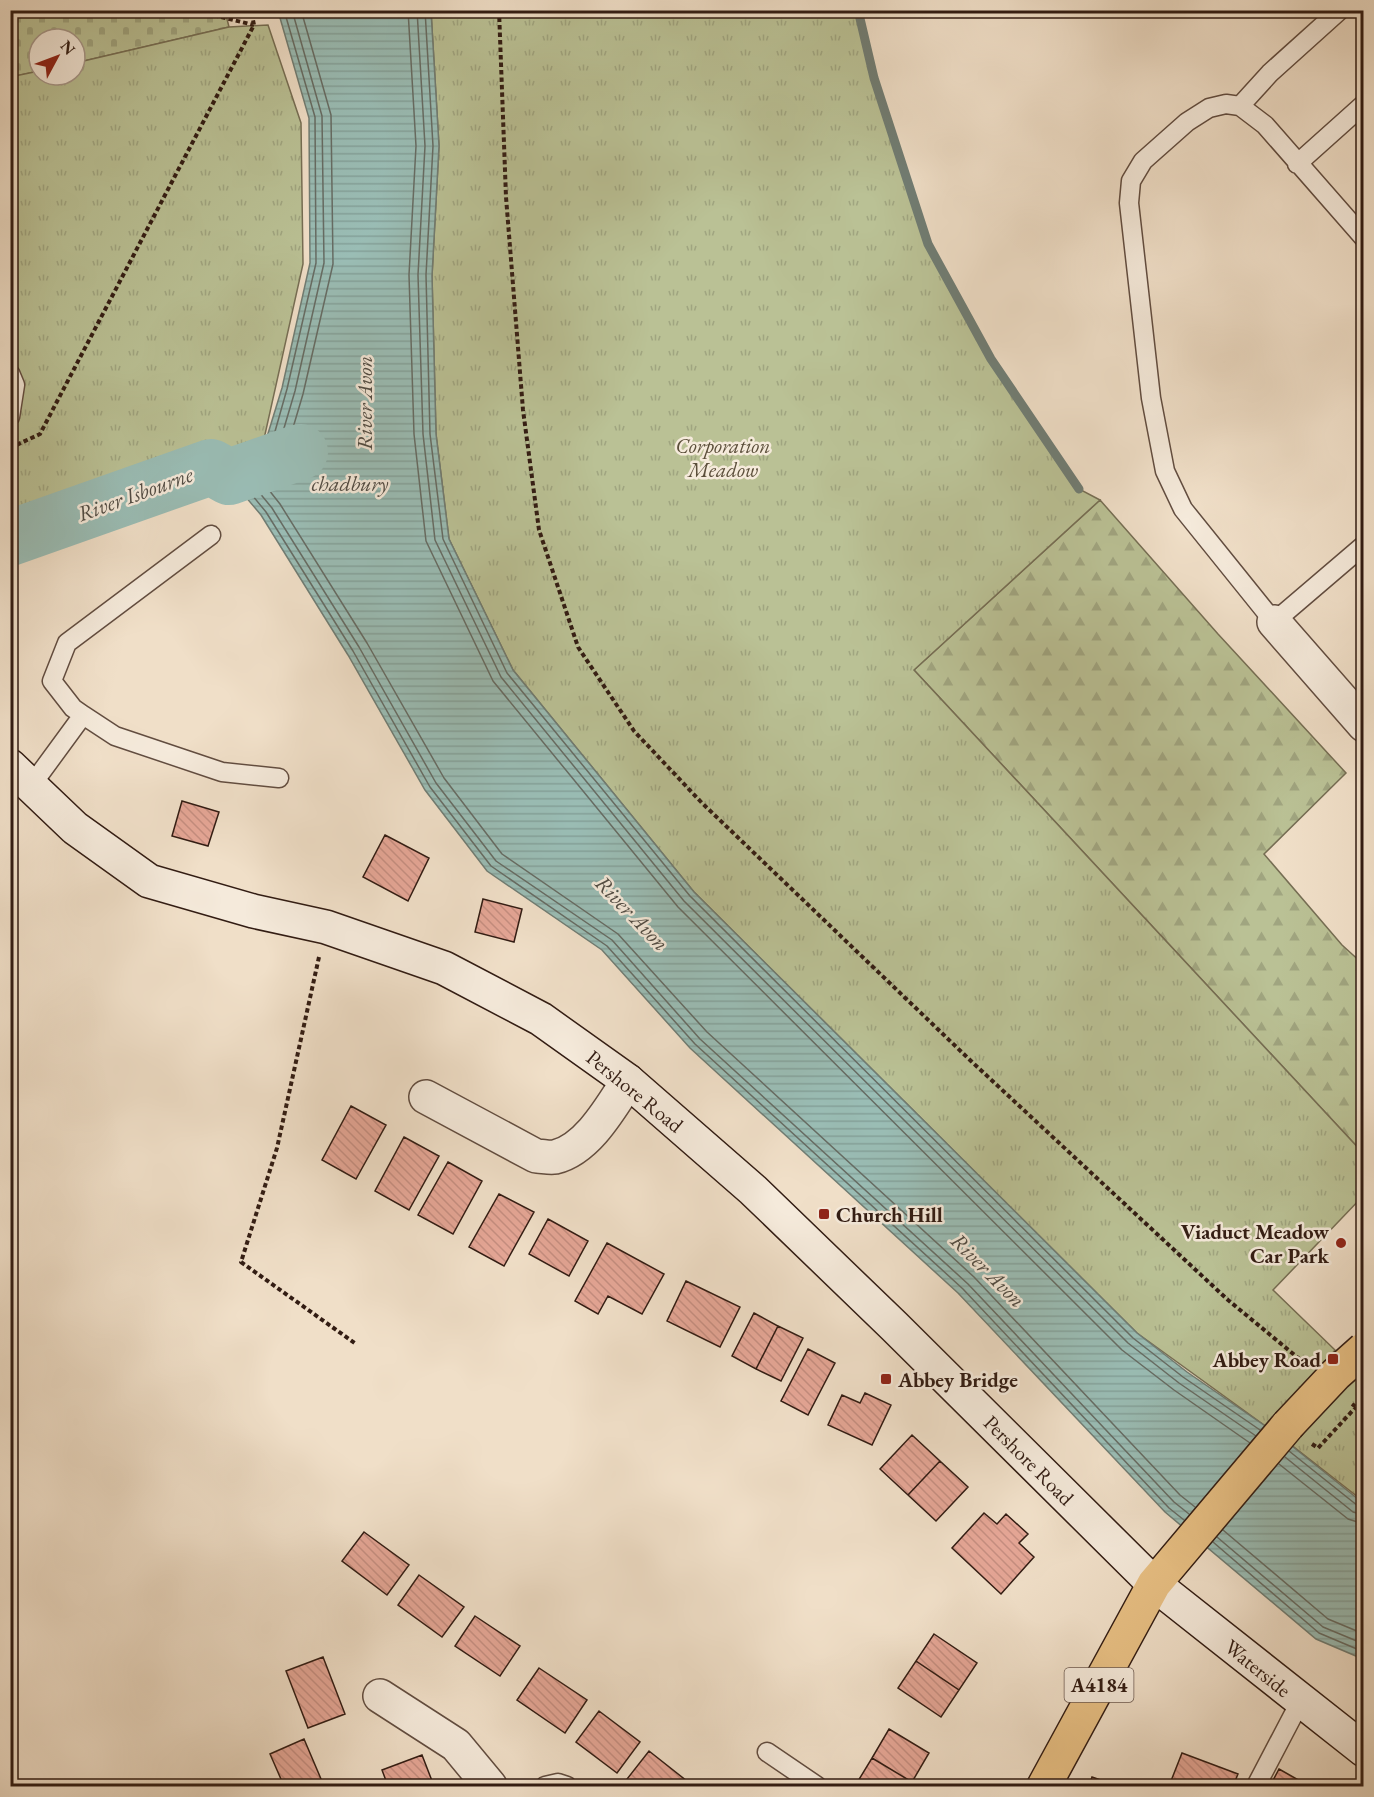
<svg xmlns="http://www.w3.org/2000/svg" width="1374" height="1797" font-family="'EB Garamond',serif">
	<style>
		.forest { fill: url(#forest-firs); stroke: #766e54; stroke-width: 1.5 }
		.cemetery { fill: url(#cemetery-stones); stroke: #766e54; stroke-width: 1.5 }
		.park { fill: url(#park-tufts); stroke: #766e54; stroke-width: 1.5 }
		.water { fill: url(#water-rules); stroke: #707d74; stroke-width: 1.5 }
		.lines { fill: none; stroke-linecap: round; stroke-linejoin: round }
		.shore { stroke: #666c64; stroke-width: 1.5 }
		.stream { stroke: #707d74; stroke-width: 9 }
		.river { stroke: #9abdb5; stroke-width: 56 }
		.building { fill: url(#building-back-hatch); stroke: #321c13; stroke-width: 1.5 }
		.service-casing { stroke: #624d40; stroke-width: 21 }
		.minor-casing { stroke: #624d40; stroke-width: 36 }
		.secondary-casing { stroke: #321c13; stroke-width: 36 }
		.primary-casing { stroke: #321c13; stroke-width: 36 }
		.path { stroke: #321c13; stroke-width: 4; stroke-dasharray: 4.5 3; stroke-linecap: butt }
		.service { stroke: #f5eadb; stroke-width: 18 }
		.minor { stroke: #f5eadb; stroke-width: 33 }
		.secondary { stroke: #f5eadb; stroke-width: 33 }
		.primary { stroke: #e8c084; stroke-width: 33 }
		.primary-bridge-casing { stroke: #321c13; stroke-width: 36; stroke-linecap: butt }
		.primary-bridge { stroke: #e8c084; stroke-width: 33 }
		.poi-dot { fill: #8f2418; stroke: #f5eadb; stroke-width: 2 }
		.labels { text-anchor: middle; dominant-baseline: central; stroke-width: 5; stroke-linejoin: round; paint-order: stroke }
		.shield { fill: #f5eadb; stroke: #6c5a4f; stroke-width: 1.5 }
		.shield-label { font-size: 20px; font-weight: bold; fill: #321c13 }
		.park-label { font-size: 21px; font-style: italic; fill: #5b4e3a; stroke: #f5eadb }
		.street-label { font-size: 21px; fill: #321c13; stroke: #f5eadb }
		.poi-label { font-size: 21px; font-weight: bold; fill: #321c13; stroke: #f5eadb; text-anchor: start }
		.water-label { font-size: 22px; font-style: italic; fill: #514c44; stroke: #f5eadb }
	</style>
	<defs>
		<pattern id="forest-firs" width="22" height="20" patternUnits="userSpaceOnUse" patternTransform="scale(1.5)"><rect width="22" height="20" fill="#bac195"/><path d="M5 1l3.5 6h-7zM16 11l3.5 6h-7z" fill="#a0a580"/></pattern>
		<pattern id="cemetery-stones" width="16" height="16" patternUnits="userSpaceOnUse" patternTransform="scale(1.5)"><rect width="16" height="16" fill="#bac195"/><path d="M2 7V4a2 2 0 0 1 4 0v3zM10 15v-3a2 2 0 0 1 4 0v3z" fill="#a0a580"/></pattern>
		<pattern id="park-tufts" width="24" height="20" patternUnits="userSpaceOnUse" patternTransform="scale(1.5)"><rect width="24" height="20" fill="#bac195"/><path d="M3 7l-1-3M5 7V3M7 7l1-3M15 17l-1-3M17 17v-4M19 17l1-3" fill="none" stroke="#a0a580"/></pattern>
		<pattern id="water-rules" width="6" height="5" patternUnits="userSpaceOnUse" patternTransform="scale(1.5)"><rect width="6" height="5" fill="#9abdb5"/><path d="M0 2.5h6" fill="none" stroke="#85a29b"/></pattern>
		<pattern id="building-back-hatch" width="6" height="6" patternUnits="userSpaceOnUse" patternTransform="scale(1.5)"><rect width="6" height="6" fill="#e5a696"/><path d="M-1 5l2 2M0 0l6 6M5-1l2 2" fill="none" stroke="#c58e80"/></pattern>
	</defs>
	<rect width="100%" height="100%" fill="#f0dfc8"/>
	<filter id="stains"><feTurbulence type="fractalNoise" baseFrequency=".00333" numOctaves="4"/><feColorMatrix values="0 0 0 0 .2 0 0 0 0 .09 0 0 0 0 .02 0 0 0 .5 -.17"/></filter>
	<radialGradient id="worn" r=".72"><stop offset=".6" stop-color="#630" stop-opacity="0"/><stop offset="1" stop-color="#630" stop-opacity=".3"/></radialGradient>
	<path class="forest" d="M1100,500l118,134 128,139 -82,81 78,91 21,19v189l-449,-483z"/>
	<path class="cemetery" d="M10,11h215l4,16 -154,36v-24h-36v32l-28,6z"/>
	<path class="park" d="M431,11h427l16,67 54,166 63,115 88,130 21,11 -186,170 449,483v43l-90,94 62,60 -64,80 -134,-97 -443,-441 -181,-222 -64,-131 -13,-105 -4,-158 7,-130z
		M268,25l33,98 2,141 -39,175 -35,38 -18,-10 -200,71 -1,-461 29,-6v4h36v-12l154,-36z
		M1363,1359v142l-78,-61z"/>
	<path class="water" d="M278,11h153l8,135 -7,130 4,158 13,105 64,131 181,222 443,441 50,39 90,62 86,69v156l-47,-20 -151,-127 -207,-219 -268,-245 -88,-98 -115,-79 -62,-81 -77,-135 -87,-140 -32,-38 37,-37 16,-52 28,-125 -1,-145z"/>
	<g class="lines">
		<path class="shore" d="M284,10l31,107 1,146 -29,126 -15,53 -33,33v4l27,33 87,139 77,136 61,79 116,80 88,98 268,245 206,219 15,12
			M292,10l30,106 2,147 -29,128 -16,54 -30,31v4l23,28 87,139 77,136 60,78 116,79 88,99 268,245 206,218 15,12
			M301,10l30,105 2,149 -30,130 -16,54 -26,32 19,24 87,139 77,135 58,76 116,80 89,98 267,245 206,218 15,12
			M408,10l8,136 -7,129 5,159 12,107 67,140 185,226 444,443 52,40 76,53
			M417,10l8,136 -7,129 5,159 12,106 66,137 183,224 444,442 51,40 77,53
			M425,10l8,136 -7,129 4,159 13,105 64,134 183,223 443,442 50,39 77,53
			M1289,1451l69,55 6,1
			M1285,1457l68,55 11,3
			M1279,1464l69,55 16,5
			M1223,1530l105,89 36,15
			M1217,1537l106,90 41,17
			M1213,1542l106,91 45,19"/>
		<path class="stream" d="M858,10l16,68 54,166 63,115 88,130"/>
		<path class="river" d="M10,538l201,-71 18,10 71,-25"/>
	</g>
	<path class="building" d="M182,801l37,11 -11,34 -36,-10z
		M385,835l44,23 -21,43 -45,-24z
		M483,899l39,10 -8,33 -39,-10z
		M351,1106l35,19 -30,54 -34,-19z
		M404,1137l35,19 -30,54 -34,-19z
		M448,1162l34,19 -29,53 -35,-19z
		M499,1194l35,18 -30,54 -35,-19z
		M548,1219l40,22 -19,35 -40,-22z
		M607,1243l57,31 -22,40 -34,-18 -10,18 -23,-13z
		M686,1281l54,26 -20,40 -53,-26z
		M754,1313l24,13 -22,43 -24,-13z
		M778,1326l25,12 -22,43 -25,-12z
		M808,1349l27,14 -27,52 -27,-14z
		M865,1393l26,12 -19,40 -44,-20 14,-30 18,8z
		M912,1435l28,26 -32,34 -28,-26z
		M940,1461l28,26 -32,34 -28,-26z
		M984,1513l13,11 9,-10 22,20 -9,9 15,14 -33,37 -49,-46z
		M364,1532l45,33 -22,30 -45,-34z
		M419,1575l45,32 -22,30 -44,-32z
		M475,1616l45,30 -20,30 -45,-30z
		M934,1634l43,29 -18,27 -43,-29z
		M323,1657l22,57 -37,14 -22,-57z
		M916,1661l43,29 -18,27 -43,-29z
		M539,1668l48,32 -22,33 -48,-33z
		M599,1711l41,31 -23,31 -41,-31z
		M889,1729l40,24 -17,29 -40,-24z
		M304,1739l20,47h-40l-14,-32z
		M649,1751l43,34 -1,1h-55l-9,-7z
		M1182,1753l56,21 -5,12h-64z
		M422,1755l12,31h-46l-6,-16z
		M872,1758l40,24 -3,4h-54z
		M1279,1769l30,17h-39z
		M1092,1777l26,9h-29z"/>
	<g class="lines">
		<defs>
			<path id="service" d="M1240,106l30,-33 70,-63
				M1297,164l67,-60
				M1364,238l-99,-113 -25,-19 -14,-2 -17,4 -22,14 -44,39 -12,20 -2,22 22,195 14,73 18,38 91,113 90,-77
				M10,373l5,12 -5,32
				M83,715l-10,-7 -21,-27 15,-38 144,-108
				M31,786l52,-71 32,21 107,36 57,6
				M767,1752l50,34
				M545,1786l13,-3 9,3
				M1256,1786l44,-84"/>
			<path id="minor" d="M1274,622l90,103
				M426,1097l110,59c6,0 13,2 19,1 33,-8 56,-50 73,-76
				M380,1696l76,49 34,41"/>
			<path id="secondary" d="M10,766l65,62 74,53 104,30 73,16 118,41 97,51 87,62 125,109 141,136 260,258 210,166"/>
			<path id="primary" d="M1044,1786l110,-202 134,-159"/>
		</defs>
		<use href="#service" class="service-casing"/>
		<use href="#minor" class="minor-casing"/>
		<use href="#secondary" class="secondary-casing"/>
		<use href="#primary" class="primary-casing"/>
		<path class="path" d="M192,10l62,15
			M499,10l7,187 17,213 16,120 39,117 56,84 68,72 269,258 257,239 75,62
			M10,448l30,-14 214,-409 -3,-15
			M319,957l-42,191 -36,114 115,82
			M1352,1404l12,9
			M1312,1444l6,4 38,-41"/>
		<use href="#service" class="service"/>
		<use href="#minor" class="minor"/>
		<use href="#secondary" class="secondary"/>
		<use href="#primary" class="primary"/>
		<defs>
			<path id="primary-bridge" d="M1288,1425l48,-51 28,-25"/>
		</defs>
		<use href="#primary-bridge" class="primary-bridge-casing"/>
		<use href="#primary-bridge" class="primary-bridge"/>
	</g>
	<g class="poi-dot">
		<rect x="818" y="1208" width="12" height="12" rx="3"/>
		<circle cx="1341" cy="1243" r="6"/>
		<rect x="1327" y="1353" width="12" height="12" rx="3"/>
		<rect x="880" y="1373" width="12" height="12" rx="3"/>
	</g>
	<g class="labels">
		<rect class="shield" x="1064.5" y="1668" width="69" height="34" rx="4.5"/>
		<g class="shield-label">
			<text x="1099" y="1685">A4184</text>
		</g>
		<g class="park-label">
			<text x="723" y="445">Corporation<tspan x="723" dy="24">Meadow</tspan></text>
		</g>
		<g class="street-label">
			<text transform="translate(635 1091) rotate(39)">Pershore Road</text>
			<text transform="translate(1029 1460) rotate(45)">Pershore Road</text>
			<text transform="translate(1258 1668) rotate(39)">Waterside</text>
		</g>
		<g class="poi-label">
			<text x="836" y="1214">Church Hill</text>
			<text x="1329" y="1231" text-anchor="end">Viaduct Meadow<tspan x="1329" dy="24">Car Park</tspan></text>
			<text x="1321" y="1359" text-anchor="end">Abbey Road</text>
			<text x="898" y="1379">Abbey Bridge</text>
		</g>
		<g class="water-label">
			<text transform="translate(364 403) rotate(-90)">River Avon</text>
			<text x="350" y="483">chadbury</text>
			<text transform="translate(135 494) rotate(-20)">River Isbourne</text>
			<text transform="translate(632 913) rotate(46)">River Avon</text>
			<text transform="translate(988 1270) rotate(45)">River Avon</text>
		</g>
	</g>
	<rect width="1374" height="1797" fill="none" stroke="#f0dfc8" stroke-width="36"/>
	<rect x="12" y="12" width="1350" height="1773" fill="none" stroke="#321c13" stroke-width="3"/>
	<rect x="18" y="18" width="1338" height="1761" fill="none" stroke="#321c13" stroke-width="1.5"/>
	<g transform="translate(57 57) rotate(49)"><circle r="28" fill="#f5eadb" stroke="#a7988b" stroke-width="1.5"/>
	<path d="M0-4.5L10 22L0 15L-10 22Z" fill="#8f2418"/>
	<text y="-9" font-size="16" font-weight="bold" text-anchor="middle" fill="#321c13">N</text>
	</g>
	<rect width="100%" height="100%" filter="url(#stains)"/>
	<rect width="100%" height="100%" fill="url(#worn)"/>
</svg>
